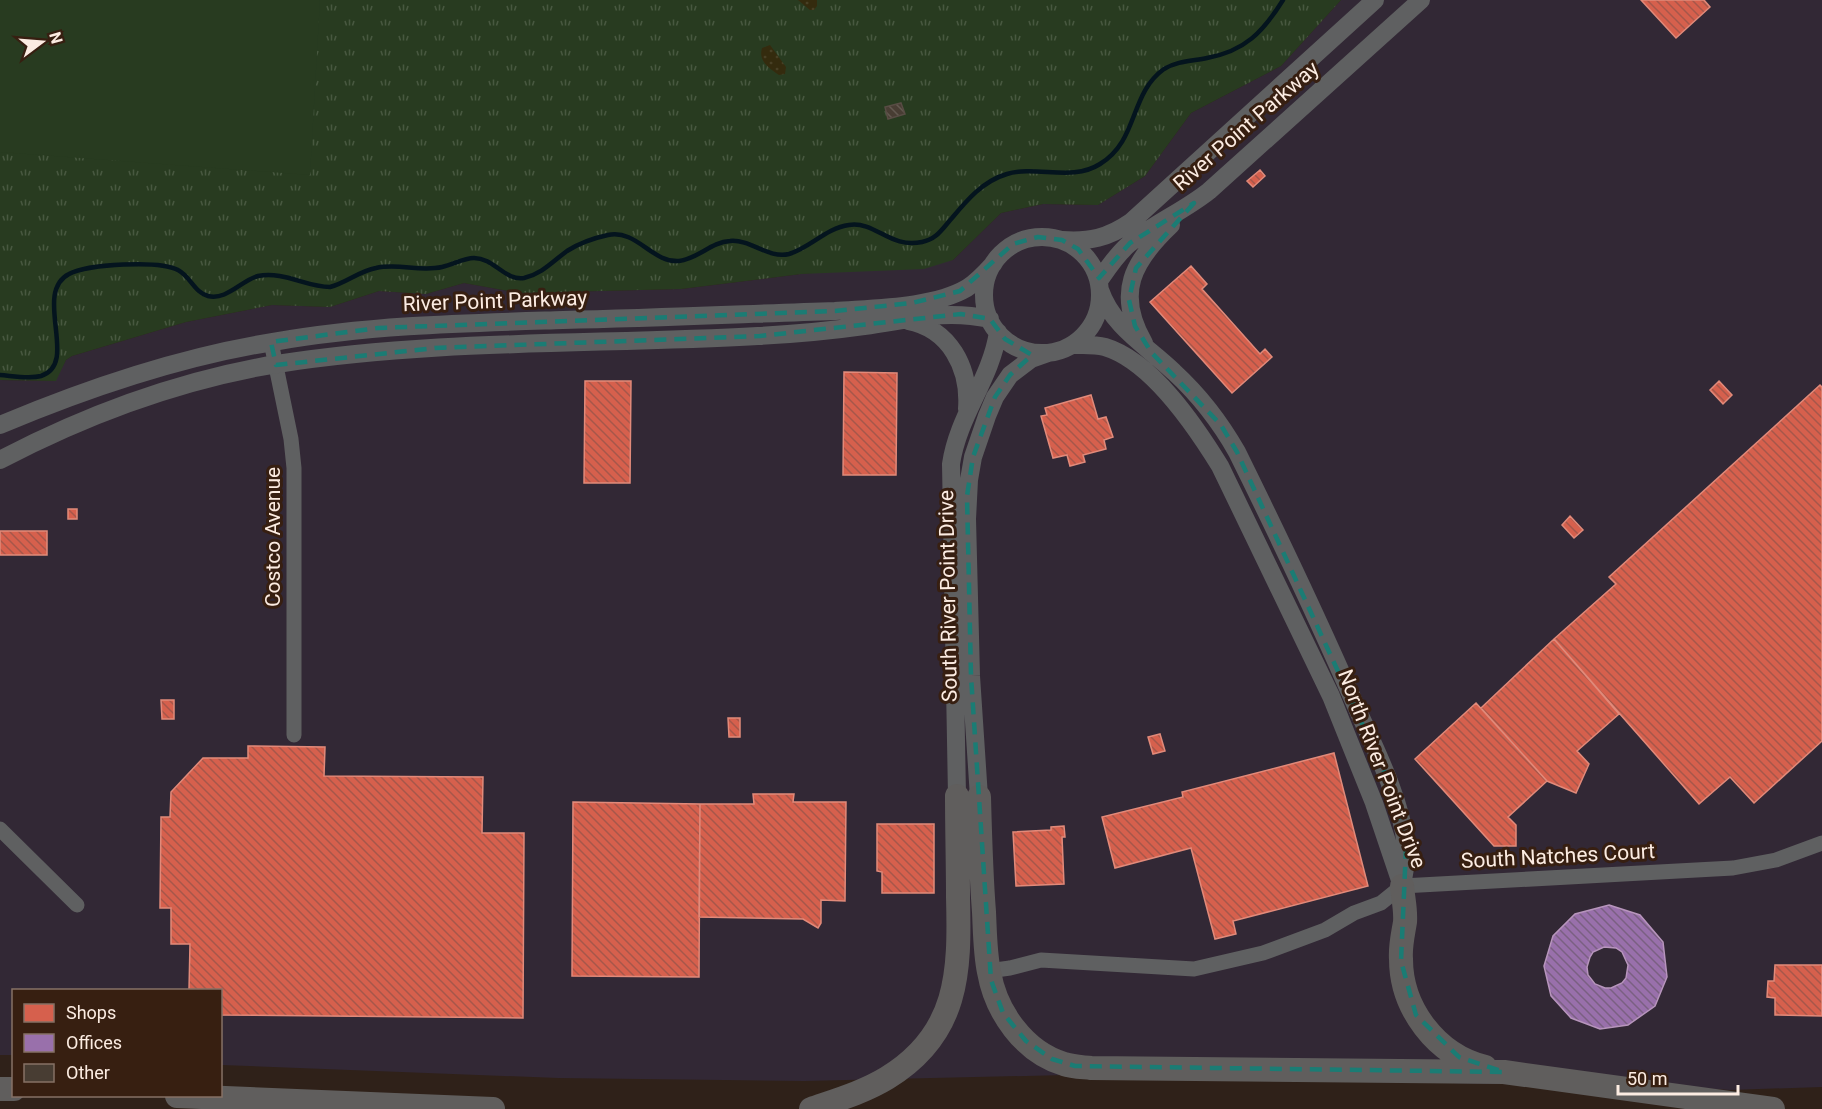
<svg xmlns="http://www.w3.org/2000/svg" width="1822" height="1109" font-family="Roboto,sans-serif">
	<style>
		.commercial { fill: #322835 }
		.grass { fill: url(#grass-tufts) }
		.sand { fill: url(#sand-dots) }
		.pitch { fill: #283b20 }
		.shops { fill: url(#shops-back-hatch); stroke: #e18a7a; stroke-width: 1.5 }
		.offices { fill: url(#offices-back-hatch); stroke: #b795bc; stroke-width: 1.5; fill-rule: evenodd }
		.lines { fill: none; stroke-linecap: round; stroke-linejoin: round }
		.stream { stroke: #04141e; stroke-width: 4.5 }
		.building { fill: url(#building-back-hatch); stroke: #584c44; stroke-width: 1.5 }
		.minor { stroke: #5f6061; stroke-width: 15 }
		.tertiary { stroke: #5f6061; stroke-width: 18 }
		.trunk { stroke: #605e5d; stroke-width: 24 }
		.marked { fill: none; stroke: #1b7c74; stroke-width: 4.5; stroke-dasharray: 12 8; stroke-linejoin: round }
		.labels { text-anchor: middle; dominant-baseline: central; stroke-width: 6; stroke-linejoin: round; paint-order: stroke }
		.street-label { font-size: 21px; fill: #fcece2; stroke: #371f11 }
	</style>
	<defs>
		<pattern id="grass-tufts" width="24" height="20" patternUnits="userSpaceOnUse" patternTransform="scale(1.5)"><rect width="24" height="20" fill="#283b20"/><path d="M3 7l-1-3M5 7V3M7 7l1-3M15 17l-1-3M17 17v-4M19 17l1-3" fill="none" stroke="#485840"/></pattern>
		<pattern id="sand-dots" width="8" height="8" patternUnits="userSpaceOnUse" patternTransform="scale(1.5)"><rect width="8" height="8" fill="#342b0e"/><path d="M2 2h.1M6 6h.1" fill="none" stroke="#484025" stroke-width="1.8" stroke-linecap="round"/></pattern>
		<pattern id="shops-back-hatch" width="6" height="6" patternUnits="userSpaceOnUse" patternTransform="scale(1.5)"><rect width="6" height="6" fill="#d6604d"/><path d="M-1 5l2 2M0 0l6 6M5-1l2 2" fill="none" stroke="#a6574a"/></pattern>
		<pattern id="offices-back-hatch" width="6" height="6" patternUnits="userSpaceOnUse" patternTransform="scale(1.5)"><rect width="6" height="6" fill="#9970ab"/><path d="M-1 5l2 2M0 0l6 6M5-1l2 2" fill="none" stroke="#7a6082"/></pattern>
		<pattern id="building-back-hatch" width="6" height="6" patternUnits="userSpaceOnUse" patternTransform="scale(1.5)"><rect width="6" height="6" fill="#483d33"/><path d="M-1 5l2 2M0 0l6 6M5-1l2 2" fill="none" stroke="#635950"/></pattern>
	</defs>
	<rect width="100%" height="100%" fill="#2f2119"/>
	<path class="commercial" d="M1341,0h481v1087l-92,3 -29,-2 -635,-13 -262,6 -246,-3 -337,-13 -1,-75h-206l-1,65h-13v-675l55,1 11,-21 6,-4 114,-34 86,-17 58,2 49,-16 47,3 38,-11 55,10 162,-4 120,-15 152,-14 48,-47 42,-9 55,1 47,-29 46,-63 90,-47z"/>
	<path class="grass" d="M0,0h1341l-60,66 -90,47 -46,63 -47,29 -55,-1 -42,9 -48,47 -29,9 -123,5 -120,15 -162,4 -55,-10 -38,11 -47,-3 -49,16 -58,-2 -86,17 -114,34 -6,4 -10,21 -56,-1z"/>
	<path class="sand" d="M798,0h19v6l-3,4h-4z
		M770,45l16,22 -1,7 -6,1c-10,-7 -21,-14 -17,-27z"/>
	<path class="pitch" d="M0,0h320l-10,175 -310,-23z"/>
	<path class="shops" d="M1641,0h63l6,7 -34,31z
		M1260,170l5,6 -12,11 -6,-6z
		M1191,266l16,18 -5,5 58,65 5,-5 7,8 -40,36 -82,-91z
		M844,372l53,1 -1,102h-53z
		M585,381h46l-1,102h-46z
		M1719,381l13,14 -9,9 -13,-14z
		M1820,385l2,2v354l-68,62 -24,-26 -31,27 -145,-165 62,-55 -7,-7z
		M1091,395l7,24 8,-2 7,20 -9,3 2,9 -23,6 2,7 -15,4 -3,-11 -14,3 -12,-42 6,-1 -2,-7z
		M68,509h9v10h-9z
		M1570,516l13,14 -9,8 -12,-13z
		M0,531h47v24h-47z
		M1554,639l65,75 -42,37 12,13 -13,29 -29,-12 -66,-73z
		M161,700h13v19h-12z
		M1476,703l71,78 -39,36 8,8v21h-22l-79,-87z
		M728,718h12v19h-11z
		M1160,734l5,17 -12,3 -5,-17z
		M248,746l77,1 -1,29 159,1 -1,56h42l-1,185 -303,-3v-25h-31l1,-46h-19v-36h-11l1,-91h9l1,-25 32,-34h45z
		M1334,753l34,133 -135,35 3,13 -21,5 -24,-91 -76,20 -13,-51 81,-20 -1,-5z
		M753,794h41l-1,8h53l-1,99 -24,-1v23l-3,5 -15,-9 -104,-2 1,-113h54z
		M573,802l127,2 -1,173 -127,-1z
		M877,824h57v69h-52v-21l-5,-1z
		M1064,826l1,11h-3l2,47 -48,2 -3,-54 38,-2v-3z
		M1775,965h47v51l-47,-1v-17l-8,-1 1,-16h6z"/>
	<path class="offices" d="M1609,905l31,10 23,27 4,35 -12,29 -27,19 -28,4 -29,-11 -20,-22 -7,-30 9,-30 22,-22zM1604,947l12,1 6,4 6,13 -2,13 -4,5 -11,5h-6l-10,-4 -7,-9 -1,-8 3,-10 3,-5z"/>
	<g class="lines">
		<path class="stream" d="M0,375c13,1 29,4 41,1 39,-12 -9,-83 28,-102 18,-10 91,-14 109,-4 12,6 17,23 30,26 18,5 34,-16 50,-20 26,-5 48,11 72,11 16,-4 29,-16 46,-19 22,-5 44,4 66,-1 11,-2 21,-9 32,-9 20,0 31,23 50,20 18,-4 29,-17 43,-27 11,-7 27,-13 41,-16 29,-6 44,28 71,26 19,-2 32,-19 51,-20 21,-2 38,18 59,13 21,-6 37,-26 60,-29 27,-4 41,24 73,17 15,-3 20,-13 30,-24 15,-18 31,-37 55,-44 30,-9 65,8 93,-10 39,-24 29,-70 64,-95 13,-8 28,-8 43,-11 38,-7 56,-26 76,-58"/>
	</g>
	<path class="building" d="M901,103l4,11 -17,5 -3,-12z"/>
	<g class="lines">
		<path class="minor" d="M271,342l20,97 3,29v267
			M0,829l77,76
			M988,971l22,-3 31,-8 153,9 69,-16 62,-23 29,-17 27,-10 21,-17 331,-18 43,-8 46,-17"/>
		<path class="tertiary" d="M984 295a58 58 0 1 1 116 0a58 58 0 1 1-116 0Z
			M1062,240c27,2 46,-2 69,-18l244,-222
			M1099,281c9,-13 17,-26 30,-37 24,-20 55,-33 80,-53l212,-191
			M1100,290c13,38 46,55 74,82 25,23 46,50 63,80 41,83 81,167 118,252 20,45 45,92 51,141 2,14 -2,27 -4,41
			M908,321c42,8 62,47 59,88
			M1144,343c-29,-50 -11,-82 27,-118
			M1072,345c11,0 22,-1 33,2 47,14 91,80 115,119l111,230 43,107 28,83
			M0,425c88,-37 179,-68 273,-83 96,-17 193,-19 290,-22 91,-2 181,-6 272,-9 39,-3 98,-3 132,-23 11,-7 18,-15 27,-25
			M0,460c86,-45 181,-80 277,-96 159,-25 321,-19 481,-28 36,-2 71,-5 106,-10 46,-6 79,-17 126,-7
			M957,796l-6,-332c7,-48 40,-85 47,-132
			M979,797l-8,-121 -4,-157 2,-39 4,-23 14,-41 8,-19 15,-22 21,-16 17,-6"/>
		<path class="trunk" d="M979,797c1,38 2,77 5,115 1,20 1,41 5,60 7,40 35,80 75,92 9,3 18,3 27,4l413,4 269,37
			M1402,886c1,12 4,24 3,36 -2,13 -5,24 -4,37 0,49 35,96 84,108
			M0,1089h14
			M177,1096l316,13
			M811,1109c26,-9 53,-17 76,-31 72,-44 73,-106 71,-181 0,-34 -1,-67 -1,-101"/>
	</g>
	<path class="marked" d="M1194,203l-58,65 -7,32 6,26 16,26 70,73 16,27 152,330 17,66 -5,113 15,54 43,42 45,15 -429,-6 -23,-7 -26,-18 -23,-28 -12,-33 -20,-304 -4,-180 6,-39 22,-60 15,-22 22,-20 -27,-16 -15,-20 -29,-5 -201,22 -325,12 -159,17 -5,-23 107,-14 457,-17 77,-8 48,-12 53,-47 25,-7 24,3 16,9 21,29 31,-35z"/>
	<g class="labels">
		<g class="street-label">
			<text transform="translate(1246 126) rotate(-41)">River Point Parkway</text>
			<text transform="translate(495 301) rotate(-2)">River Point Parkway</text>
			<text transform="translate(273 537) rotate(-90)">Costco Avenue</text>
			<text transform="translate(948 596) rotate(-91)">South River Point Drive</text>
			<text transform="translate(1382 769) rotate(69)">North River Point Drive</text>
			<text transform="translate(1558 856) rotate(-3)">South Natches Court</text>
		</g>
	</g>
	<rect x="12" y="989" width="210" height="108" fill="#371f11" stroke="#867165" stroke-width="1.5"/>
	<rect x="24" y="1004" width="30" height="18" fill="#d6604d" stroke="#867165" stroke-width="1.5"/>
	<text x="66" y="1019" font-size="18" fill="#fcece2">Shops</text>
	<rect x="24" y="1034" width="30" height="18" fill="#9970ab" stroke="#867165" stroke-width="1.5"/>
	<text x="66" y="1049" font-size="18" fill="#fcece2">Offices</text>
	<rect x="24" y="1064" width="30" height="18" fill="#483d33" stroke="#867165" stroke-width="1.5"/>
	<text x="66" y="1079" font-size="18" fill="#fcece2">Other</text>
	<g transform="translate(42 42) rotate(74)" stroke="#371f11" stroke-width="4.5" paint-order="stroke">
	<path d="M0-4.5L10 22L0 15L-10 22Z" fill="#fcece2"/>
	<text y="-9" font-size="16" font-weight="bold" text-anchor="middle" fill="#fcece2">N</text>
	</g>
	<path d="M1618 1085v9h120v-9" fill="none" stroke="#fcece2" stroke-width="3"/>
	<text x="1627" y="1085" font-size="18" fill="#fcece2" stroke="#371f11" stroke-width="4.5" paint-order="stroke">50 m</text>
</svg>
